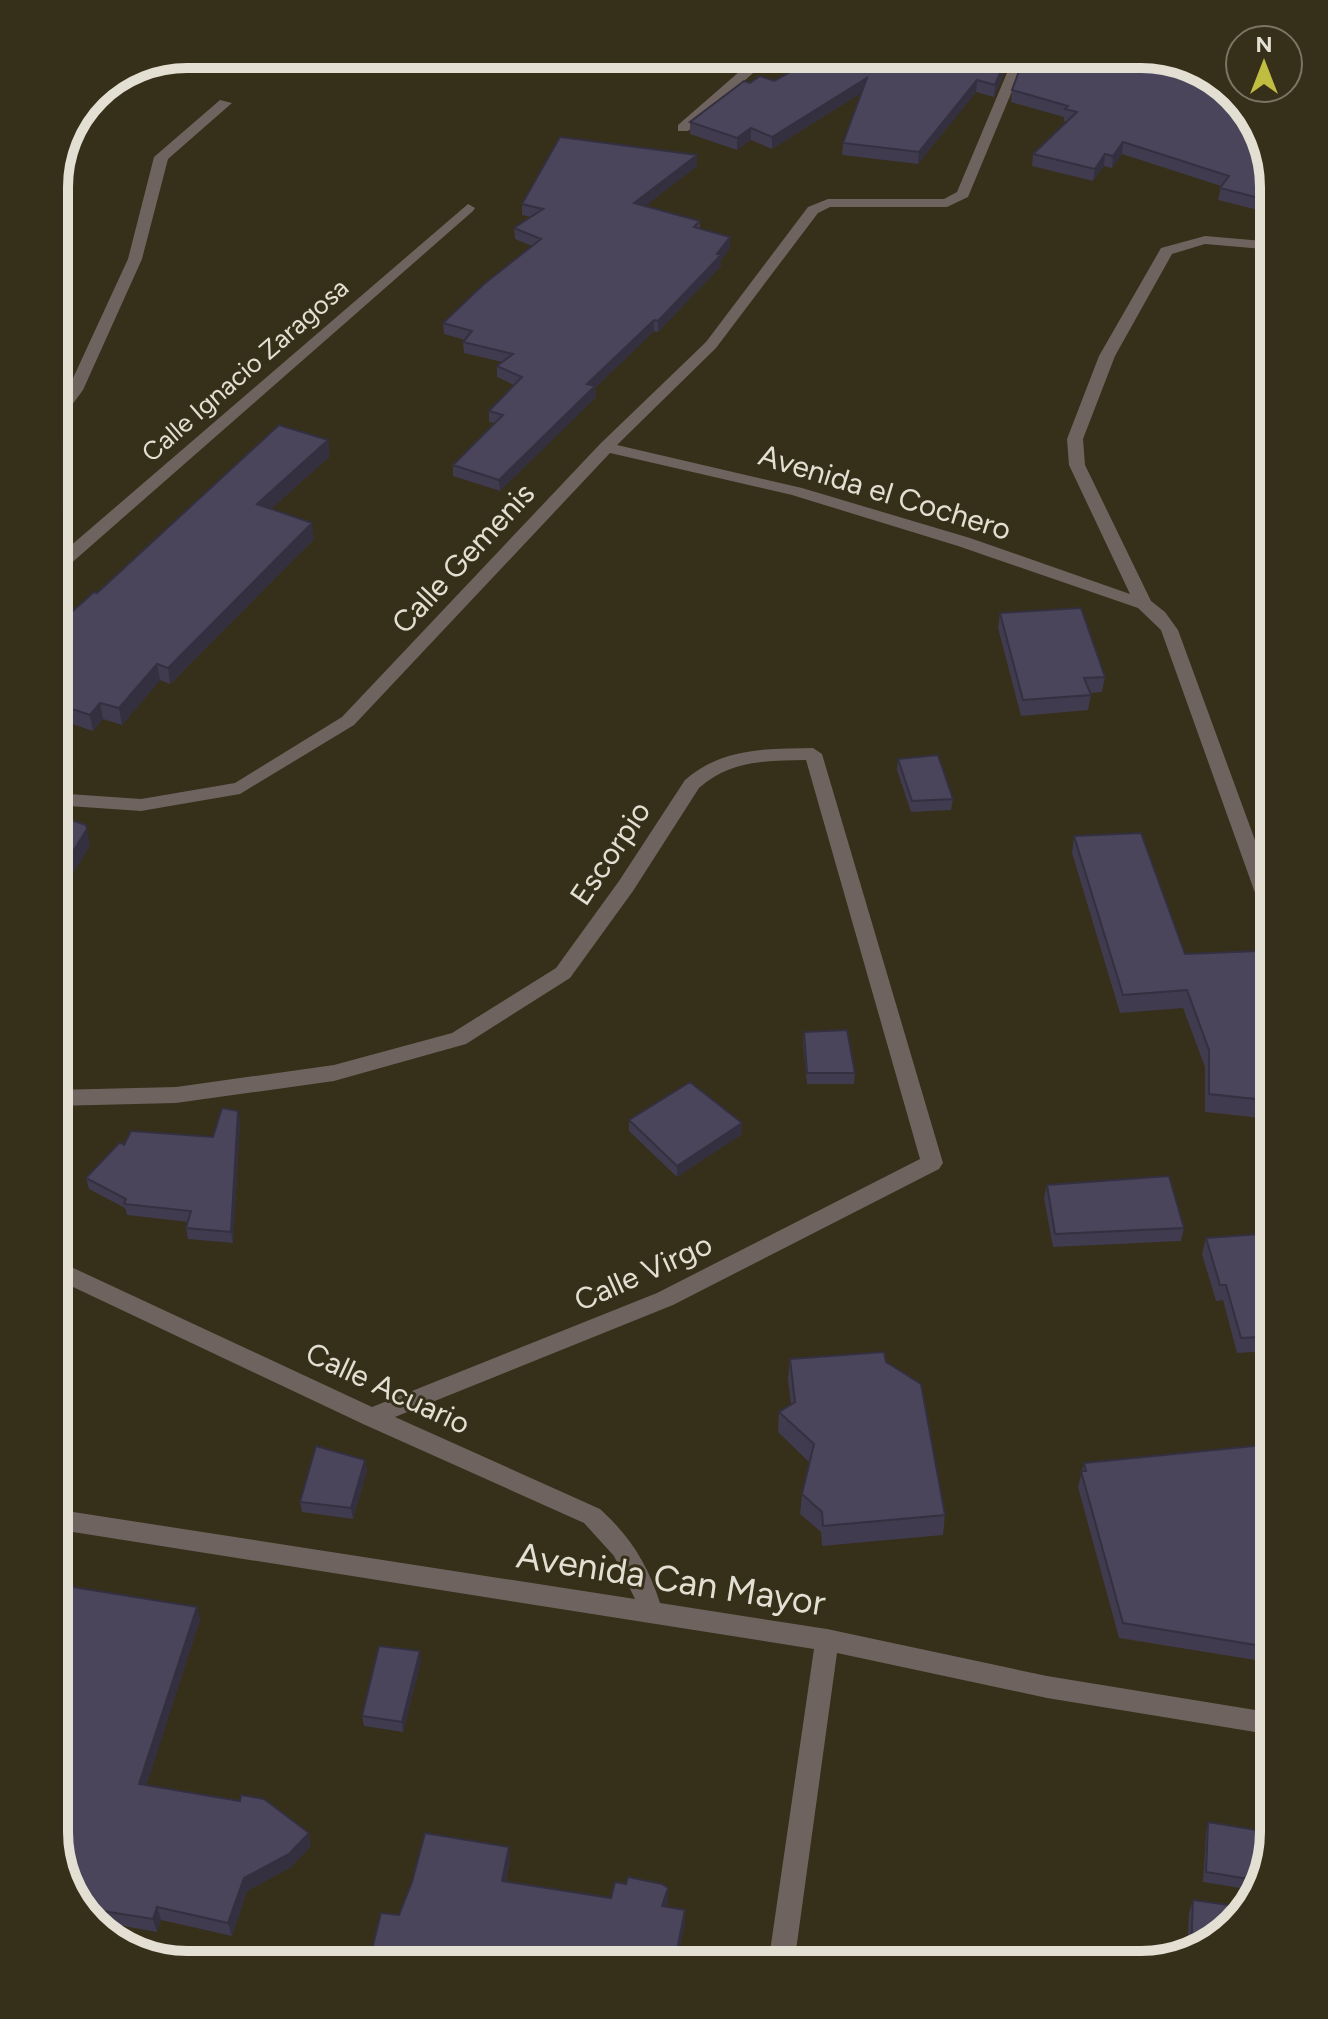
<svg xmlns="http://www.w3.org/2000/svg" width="1328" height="2019" font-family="Figtree,sans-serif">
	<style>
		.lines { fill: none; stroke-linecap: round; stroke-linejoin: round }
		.minor { fill: #6e635e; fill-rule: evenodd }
		.wall { fill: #403b4e }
		.shaded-wall { fill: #343040 }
		.building { fill: #4a455b; stroke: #343040; stroke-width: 2 }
		.labels { text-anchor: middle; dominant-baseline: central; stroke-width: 6; stroke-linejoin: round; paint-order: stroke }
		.far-street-label { font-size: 26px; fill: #e3dfd2; stroke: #362f19 }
		.street-label { font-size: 30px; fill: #e3dfd2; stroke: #362f19 }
		.near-street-label { font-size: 36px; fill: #e3dfd2; stroke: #362f19 }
		.rim { fill: none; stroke: #e3dfd2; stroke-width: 10 }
	</style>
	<rect width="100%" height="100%" fill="#362f19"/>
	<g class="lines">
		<path class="minor" d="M1027,55l-59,142 -21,10h-117l-12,6 -102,135 -99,97 185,43 168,50 160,56 -61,-129 -2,-26 32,-83 62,-108 44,-12 69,6v8l-69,-6 -33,10 -57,102 -32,83 2,26 66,136 14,11 13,18 96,262v33l-10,-7 -103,-288 -23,-22 -180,-62 -166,-51 -182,-42 -256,272 -114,69 -99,17 -87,-6v-12l87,6 94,-16 107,-66 258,-273 106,-102 102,-135 20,-8h116l13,-7 57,-136z
			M755,58h15l-82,73h-10v-6z
			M220,100l12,3 -64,56 -26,100 -59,131 -23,31 -6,2v-16l14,-18 60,-130 26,-102z
			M468,204l7,4 -2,3 -413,362 -6,1v-14z
			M813,748l9,6 121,409 -4,6 -266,136 -278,112 205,92c30,27 48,56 60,94l167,26 220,47 227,37v22l-227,-37 -210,-45 -43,312h-26l46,-316 -760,-120v-20l581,90 -21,-43 -30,-33 -221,-99 -309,-146v-19l318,148 285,-114 263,-134 -114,-399c-42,1 -75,0 -107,28l-66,103 -63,87 -104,66 -132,37 -158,22 -122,3v-16l122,-3 158,-22 118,-32 104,-65 63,-87 66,-101c38,-33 81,-31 128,-32z"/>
	</g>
	<path class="wall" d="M1025,55l249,132v31l-17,-4 1,-4 -40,-10 3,-14 -99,-32 -10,14 -8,-2 -11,15 -61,-15 1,-12 34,-32 -3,-1v-4l-53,-15 1,-12z
		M1011,56l-17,41 -18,-5 -58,72 -76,-9 1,-12 18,-50 -89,56 -21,-9 -14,10 -47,-16v-12l60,-39z
		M697,155v11l-52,40 55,15v8l30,19 -9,12v6l-63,66 -4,-1 -59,57 1,9 -96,94 -47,-15v-11l41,-42 -5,-1v-11l25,-26 -17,-8v-11l5,-4 -38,-9 -1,-11 2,-2 -21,-6 -1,-11 89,-77 -17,-7 -1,-11 17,-11 -9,-2v-11z
		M328,440l2,16 -59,53 43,30 -144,145 -10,-4 -38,45 -19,-6 -10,12 -39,-13v-78l2,-2 -2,-10 43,-35z
		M1000,613l105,64 -3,15 -12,1 1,2 -3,15 -67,6 -23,-88z
		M898,759l55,40 -2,11 -40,2 -14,-42z
		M1074,836l111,118 89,44v107l-3,14 -66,-7v-45l-22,-59 -63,5 -48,-160z
		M804,1032l51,41 -1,11h-47l-4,-41z
		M238,1111l2,11 -7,121 -45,-4 -2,-11 2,-6 -61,-7 -2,-7 -36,-19 -3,-11 38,-33 89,-8z
		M629,1120l113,14 -65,43 -48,-46z
		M1047,1185l137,43 -3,13 -128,6 -9,-49z
		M1274,1233v154l-19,-35 -18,1 -14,-53 -7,1 -14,-47 4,-16z
		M790,1359l96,3 59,153 -2,20 -121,11 -1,-14 -21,-18 2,-20 7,-32 -31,-30 1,-20 12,-8 -3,-25z
		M1274,1444v219l-155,-25 -41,-151 6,-24z
		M365,1460l2,11 -14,48 -51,-7 -2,-10z
		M54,1584l143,23 3,13 -54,165 165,61 -20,21 -44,24 -15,45 -71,-16 -4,12 -56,-10 -2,5 -34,-222 -11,-2z
		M421,1661l-18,71 -39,-6 -2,-10z
		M1208,1822l66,11 -16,58 -55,-9 3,-50z
		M509,1847l1,14 -4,20 105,17 15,-14 42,4v14l-2,5 19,3v13l-9,42h-305l-1,-8 29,-42z
		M1193,1900l14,47 -20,6 2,-40z"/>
	<path class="shaded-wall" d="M1007,56h4l-17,41 1,-12z
		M116,78l-16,12 1,7 -19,21 11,-25z
		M867,78l-1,12 -94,59v-12z
		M977,80l-1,12 -58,72 1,-12z
		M751,128v12l-14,10v-12z
		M1123,142l-1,12 -10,14 1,-12z
		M1105,154l-1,12 -11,15 2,-12z
		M697,155v11l-62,48 -1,-11z
		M730,237v11l-9,12v6l-63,66v-11l59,-67z
		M654,320v11l-59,57 1,9 -96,94 -1,-11 88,-96z
		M328,440l2,16 -71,64 -2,-16z
		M312,523l2,16 -144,145 -2,-16z
		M157,664l3,16 -38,45 -3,-17z
		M100,703l3,16 -10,12 -3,-16z
		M86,825l4,21 -36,59v-23z
		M238,1111l2,11 -7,121 -2,-11z
		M742,1123v11l-65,43v-11z
		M365,1460l2,11 -14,48 -2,-11z
		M197,1607l3,13 -57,177 -4,-13z
		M420,1651l1,10 -18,71 -1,-10z
		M309,1833l2,13 -20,21 -44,24 -15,45 -4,-13 16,-45z
		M509,1847l1,14 -7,33 -1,-13z
		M668,1888v14l-6,17v-13z
		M157,1907l4,13 -4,12 -4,-13z
		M97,1910l4,12 -2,5 -6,-6z
		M685,1910v13l-9,42h-2z"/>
	<path class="building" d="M1149,54l65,22 42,45 18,66v18l-15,-3 4,-3 -43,-11 9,-12 -106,-34 -10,14 -8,-2 -10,15 -62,-15 44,-42 -12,-3 3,-3 -56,-16 13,-35z
		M1007,56l-12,29 -18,-5 -58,72 -76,-9 24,-65 -95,59 -21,-9 -14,10 -47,-16 54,-41 6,2 10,-7 14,5 44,-24z
		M560,137l137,18 -63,48 66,18 -6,6 36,10 -13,17 4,1 -63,66 -4,-1 -67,64 8,2 -96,94 -46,-15 50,-50 -14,-4 33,-34 -25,-11 16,-12 -50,-12 9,-11 -29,-8 41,-39 57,-45 -27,-11 29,-19 -21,-5z
		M279,425l49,15 -71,64 55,19 -144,145 -11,-4 -38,44 -19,-5 -10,12 -36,-12v-63l9,-9 -9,-3 40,-36 3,1z
		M1081,608l24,69 -21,1 7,17 -68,5 -23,-87z
		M938,755l15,44 -41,2 -14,-42z
		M54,814l32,11 1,4 -33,53z
		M1141,833l44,121 73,-3 16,47v76h-2l2,27 -65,-7v-44l-22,-60 -64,5 -49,-159z
		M847,1030l8,43h-48l-3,-41z
		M690,1082l52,41 -65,43 -48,-46z
		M222,1108l16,3 -7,121 -45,-4 5,-17 -67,-7 2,-5 -40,-21 34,-36 4,3 7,-14 82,6z
		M1169,1176l15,52 -129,6 -8,-49z
		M1274,1233v131l-15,-27 -18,1 -15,-53h-6l-14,-47z
		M884,1352l2,10 35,22 24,131 -122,11 -1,-14 -20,-18 12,-50 -35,-32 16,-10 -5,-43z
		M1274,1444v204l-151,-25 -42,-152h5l-2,-8z
		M316,1446l49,14 -14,48 -51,-6z
		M54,1584l143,23 -58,177 101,17 1,-6 23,4 45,34 -20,21 -45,24 -16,45 -71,-16 -4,12 -56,-9 -4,11 -21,-23 -18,-66v-103l16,-36 -16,-3z
		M379,1646l41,5 -18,71 -40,-6z
		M1208,1822l66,11 -13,48 -55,-9z
		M425,1833l84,14 -7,34 109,17 4,-16 11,2 2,-7 34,7 6,4 -6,18 23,4 -11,55h-266l-38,-8 11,-44 18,2 13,-33z
		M1193,1900l43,6v12l-29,29 -16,5z"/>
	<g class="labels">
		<g class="far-street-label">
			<text transform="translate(245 370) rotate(-41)">Calle Ignacio Zaragosa</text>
		</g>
		<g class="street-label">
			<text transform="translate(885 492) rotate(17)">Avenida el Cochero</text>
			<text transform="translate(463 558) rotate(-47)">Calle Gemenis</text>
			<text transform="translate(610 853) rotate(-56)">Escorpio</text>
			<text transform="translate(643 1272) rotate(-24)">Calle Virgo</text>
			<text transform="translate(388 1388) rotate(25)">Calle Acuario</text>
		</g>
		<g class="near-street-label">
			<text transform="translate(671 1579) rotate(9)">Avenida Can Mayor</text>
		</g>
	</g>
	<path d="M0 0H1328V2019H0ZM187 68H1141A119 119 0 0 1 1260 187V1832A119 119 0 0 1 1141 1951H187A119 119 0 0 1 68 1832V187A119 119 0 0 1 187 68Z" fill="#362f19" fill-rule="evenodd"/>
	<path class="rim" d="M187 68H1141A119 119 0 0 1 1260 187V1832A119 119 0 0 1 1141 1951H187A119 119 0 0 1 68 1832V187A119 119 0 0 1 187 68Z"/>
	<g transform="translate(1264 64)"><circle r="38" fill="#362f19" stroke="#7b7563" stroke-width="2"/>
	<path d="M0-6L14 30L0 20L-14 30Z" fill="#c1bd40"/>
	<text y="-12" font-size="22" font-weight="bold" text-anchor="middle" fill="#e3dfd2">N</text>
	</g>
</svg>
